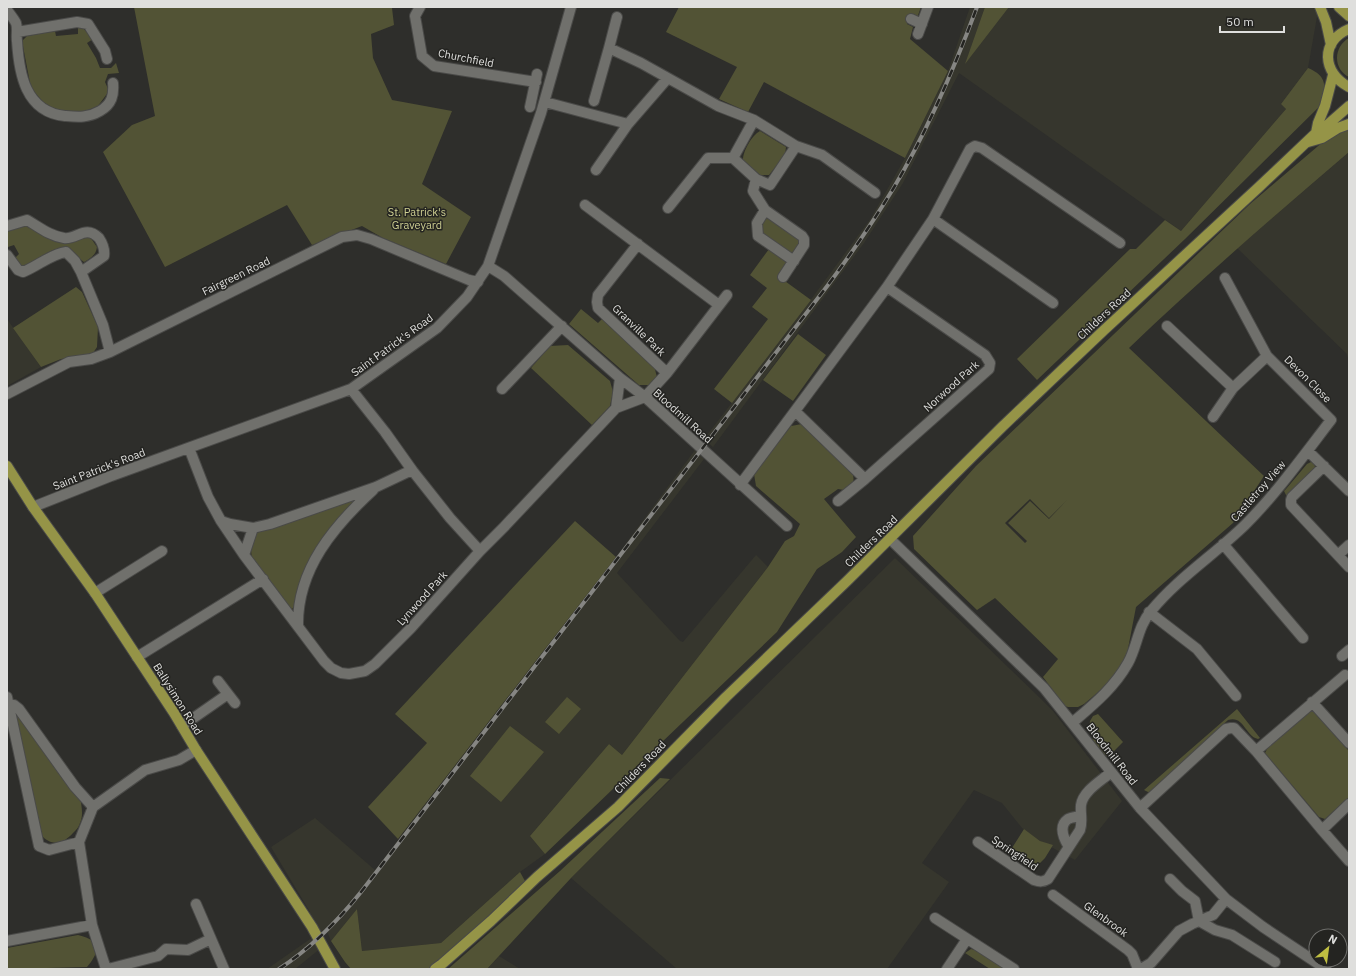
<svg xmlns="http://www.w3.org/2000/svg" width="1356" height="976" font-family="'IBM Plex Sans',sans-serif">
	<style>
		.built { fill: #36362d }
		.green { fill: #525335; fill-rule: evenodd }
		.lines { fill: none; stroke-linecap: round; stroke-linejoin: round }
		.minor-casing { stroke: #4a4a48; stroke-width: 12 }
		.major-casing { stroke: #4a4a48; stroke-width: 12 }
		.minor { stroke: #70706c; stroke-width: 10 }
		.major { stroke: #959447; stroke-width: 10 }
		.rail-casing { stroke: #868683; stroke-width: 4 }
		.rail { stroke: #242421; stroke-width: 2.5; stroke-dasharray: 8; stroke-linecap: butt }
		.labels { text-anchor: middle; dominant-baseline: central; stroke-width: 3; stroke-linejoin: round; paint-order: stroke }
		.street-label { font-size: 11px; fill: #dfdfdd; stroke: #242421 }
		.park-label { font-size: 11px; fill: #cfd092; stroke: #242421 }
	</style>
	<rect width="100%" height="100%" fill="#2e2e2b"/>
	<path class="built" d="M970,7h15l-19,55 43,-55h307l2,4 -10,57 -27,36 5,5 -105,122 -222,-158 -56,110 -39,60 -151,204 -9,-8 97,-126 70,-95 34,-60 43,-87z
		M1349,152v211l-2,-9 -110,-106z
		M7,319l34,48 -34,19z
		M695,450l9,9 -87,114 63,68 3,1 73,-87 12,12 -146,188 -13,-11 -79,92 15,18 -25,18 -79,71 -79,8 -5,-42 -26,32 -5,-12 -13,8 8,11 -26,21h-28l46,-32 -9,-16 6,-9 -39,-65 44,-29 60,52 241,-313z
		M895,558l146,141 12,12 69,90 -47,59 -35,-19 -18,-13 -20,-25 -28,-13 -52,73 27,19 -62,87h-210l-106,-91z
		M499,956l21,13h-33z"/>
	<path class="green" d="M134,7h260l-2,1 2,17 -23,9 2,24 19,42 60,11 -30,73 49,33 -25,47 -63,-26 -21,-12 -50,19 -25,-40 -122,62 -62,-115 29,-27 23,-9z
		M679,7h242l-4,11 -7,-3 -3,9 6,3 -3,12 38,32 -43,87 -141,-76 -16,30 -29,-13 18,-32 -71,-35z
		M985,7h24l-44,57z
		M78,28h5l10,11 -6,4 9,15 4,10h11l5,-5 3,10 -11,1 -3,8 4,9 -11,15 -15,6 -24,-1 -15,-8 -13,-15 -9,-47 5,-5 28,-5 1,5 22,-2z
		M1349,38v39c-16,-8 -16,-30 0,-39z
		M1308,68c19,8 17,17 16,34l-139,137 -148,141 -20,-21 113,-110h6l29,-29 16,11 105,-122 -5,-5z
		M1349,128v24c-75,64 -149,128 -220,196l135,128 -31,47 -97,84 -10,52 -16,23 -26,22 -6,3h-10l-3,-1 -22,-29 15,-18 -63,-61 -18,12 -63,-61 -1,-13 63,-70 274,-262 81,-69zM1030,499l19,19 18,-18 -18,19 -19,-18 -22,22 19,18 3,-3 -5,5 -20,-20z
		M760,131l26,16 -1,8 -16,20h-9l-17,-15c0,-9 9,-25 17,-29z
		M770,217l28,20 2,5 -4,8 -6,4 -28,-20v-14z
		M28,225c12,7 27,20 41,17 9,-2 12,-7 21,-5l7,10c-1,8 -6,11 -13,15 -5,-3 -7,-8 -12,-11 -15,-10 -35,9 -47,17l-5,-3 -4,-5v-3l3,-3 -5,-9 -6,2 -1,-2v-13l5,-3z
		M769,249l18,14 -9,13 33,24 -79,103 -18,-14 54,-70 -16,-12 15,-19 -17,-13z
		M76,287l6,5 16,35 -1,20 -4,6 -10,3 -22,3 -20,8 -28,-39z
		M581,309l17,14 4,-4 52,47 3,11 -6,8h-12l-70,-61z
		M798,334l28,21 -33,46 -30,-21z
		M568,345l42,36 3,11 -3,14 -18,19 -61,-57 19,-22z
		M802,424l51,51c2,9 -2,10 -9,15l-6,-1 -14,10 32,38 -14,15 -25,17 -40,63 -232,222 -15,-18 79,-92 13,11 146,-188 17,-26 9,-5 6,-12 -44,-38 -2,-12 37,-48z
		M1311,462l3,1 1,4 -27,28h-2l-2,-4 2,-2 21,-25z
		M357,499c-16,18 -35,37 -46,58 -8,16 -11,33 -17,50l-2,2 -3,-1 -37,-47 -1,-11 5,-17z
		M575,521l41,36 -218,282 -30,-32 59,-64 -32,-29z
		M567,697l14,12 -22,25 -14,-12z
		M1237,709l23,29 -2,1c-13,-3 -14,-24 -30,-19l-78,73 -6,-3z
		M1311,710l3,2 35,39v46l-24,22 -6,-2 -54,-64 3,-6z
		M1098,714l25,28 -15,15 -4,-3 -12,-15 2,-3 -5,-7 1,-8 3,-5z
		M19,716l62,86c1,8 2,14 -1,21 -1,4 -4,7 -7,10 -10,11 -21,14 -32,2l-25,-117z
		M510,726l34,26 -43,50 -31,-26z
		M660,778l10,1 -99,99 -84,91h-39l112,-98z
		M1024,829l16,12 13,4 -8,13 -7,7 -26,-17z
		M520,872l5,9 -65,62 -32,26h-77l-6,-7 -14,-21 26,-32 5,42 79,-8z
		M78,935c23,5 22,17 9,32l-80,2v-21z
		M971,949l4,1 31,19h-16l-25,-16z"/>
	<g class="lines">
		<defs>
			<path id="minor" d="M420,7l-5,9 7,40 12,10 102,16
				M7,10c3,4 7,9 9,13 2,6 0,12 1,18 2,32 8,71 48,75 13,1 23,2 35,-5 12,-7 14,-16 13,-28
				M911,19l11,5
				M17,32l60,-10 11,2 17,27 2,8
				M918,34l10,-27
				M609,48l8,-31
				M594,101l15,-53 32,15 77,43 36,14 42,26 -26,39 -14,-6 -23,-21 21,-38
				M545,102l83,22 39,-45
				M530,107l7,-33
				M796,146l26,9 53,38
				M596,170l32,-46
				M756,179l-3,12 12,19 37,26 2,3v6l-21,32
				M585,205l134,100
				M668,208l40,-50h25
				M765,210l-8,13 1,13 36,25
				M933,219l120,84
				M7,226l20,-6c12,7 23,16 37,18 13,2 21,-14 35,0 4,6 6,11 5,18l-23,16
				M7,255l11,15 5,2c15,-6 28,-18 43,-20l9,9 6,11 22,53 7,27
				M488,266l16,10 116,102 25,19 142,129
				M887,287l46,-68 37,-70 5,-3 7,2 138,95
				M1167,326l66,62
				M667,373l60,-78
				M502,389l60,-63
				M7,394l62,-32 22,-3 19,-7 232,-115 15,-2 14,4 98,41 9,2
				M616,408l4,-30
				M1213,417l20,-29 34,-32
				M189,448l19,49 13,24 23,34 9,-27 17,-4 106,-37 36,-17 -27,-38 -34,-43
				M1308,451l41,40
				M1324,466l-32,31 -1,3v5l58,62
				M412,470l38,48 30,33
				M740,485l55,-74 70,68 124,-110 1,-6 -5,-8 -98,-68 -92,124
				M838,501l27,-22
				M33,507l78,-31 240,-87 86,-61 30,-31 21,-31 53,-153 30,-106
				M221,521l9,3 23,4
				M890,539l154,149 96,120 86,91 37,28 63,42
				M1223,544l80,94
				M244,555l80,106 7,7 10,5 8,1 16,-3 10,-7 36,-36 69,-77 24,-24 112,-119 29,-11 22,-24 -69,-65 -1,-6 1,-7 40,-51
				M1338,555l11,-10
				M95,593l67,-42
				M1149,612l48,37 39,47
				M298,626c-1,-57 36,-100 75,-136
				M1342,656l7,-6
				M137,657l126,-78
				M218,681l10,13
				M7,697l32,149 10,4 30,-8
				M1312,702l37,41
				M9,705h5l5,4 56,78 18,20
				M1072,723c21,-18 42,-35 56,-60 9,-16 10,-37 23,-52 27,-33 63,-56 94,-86 31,-31 59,-70 86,-105l-64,-64 -42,-78
				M182,726l46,-32 7,9
				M1256,751l89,-76
				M1140,808l86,-79 5,-1h3l22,23 66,79 27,31
				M1322,830l27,-26
				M978,842l56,38c6,2 9,2 14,-1l32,-49c3,-9 0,-17 1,-25 2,-14 20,-24 29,-32
				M1069,847c-5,-8 -11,-21 -1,-28 4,-2 9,-2 13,-3
				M1170,879l12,12 13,10 4,20 16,9 17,5 43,27
				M1053,895l75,55 4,4 6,15
				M196,904l28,65
				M935,918l79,51
				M7,941l85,-16
				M106,969l-14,-44 -13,-83 14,-35 52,-37 34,-10 17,-10
				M108,969l50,-13 8,-7 22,1 23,-11
				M947,969l20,-30
				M1141,969l10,-6 28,-32 13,-7 21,-9 13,-16"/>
			<path id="major" d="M1320,7l6,15 5,23
				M1339,7l10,9
				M1349,29c-29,12 -27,44 0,58
				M1316,133l2,-10 7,-17 8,-31
				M1308,142l14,-4 16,-10 11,-4
				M7,466l26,41 62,86 79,120 22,37 116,177 23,42
				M435,969l7,-5 49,-43 46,-44 81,-70 108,-110 121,-116 157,-156 100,-95 155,-143 57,-54 9,-6 24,-21"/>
		</defs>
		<use href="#minor" class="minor-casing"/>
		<use href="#major" class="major-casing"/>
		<use href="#minor" class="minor"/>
		<use href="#major" class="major"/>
		<defs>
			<path id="rail" d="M279,969c32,-21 58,-47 82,-77l467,-607c23,-31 45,-63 65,-96 34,-57 61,-120 84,-182"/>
		</defs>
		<use href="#rail" class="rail-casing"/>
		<use href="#rail" class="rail"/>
	</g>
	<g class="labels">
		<g class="street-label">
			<text transform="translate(466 58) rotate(11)">Churchfield</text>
			<text transform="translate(236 276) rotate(-26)">Fairgreen Road</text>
			<text transform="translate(1104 314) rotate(-43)">Childers Road</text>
			<text transform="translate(639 330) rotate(44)">Granville Park</text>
			<text transform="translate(392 345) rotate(-36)">Saint Patrick's Road</text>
			<text transform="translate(1308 379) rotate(45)">Devon Close</text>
			<text transform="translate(951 386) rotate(-42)">Norwood Park</text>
			<text transform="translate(683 416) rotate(42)">Bloodmill Road</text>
			<text transform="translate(99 469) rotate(-21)">Saint Patrick's Road</text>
			<text transform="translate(1258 491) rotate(-49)">Castletroy View</text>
			<text transform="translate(871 541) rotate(-44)">Childers Road</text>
			<text transform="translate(422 598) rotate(-48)">Lynwood Park</text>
			<text transform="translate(178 699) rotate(58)">Ballysimon Road</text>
			<text transform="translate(1112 754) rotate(52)">Bloodmill Road</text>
			<text transform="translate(640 767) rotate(-46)">Childers Road</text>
			<text transform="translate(1015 853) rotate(34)">Springfield</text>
			<text transform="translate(1106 919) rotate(36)">Glenbrook</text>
		</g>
		<g class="park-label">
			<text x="417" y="212">St. Patrick's<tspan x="417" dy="13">Graveyard</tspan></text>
		</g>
	</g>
	<rect width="1356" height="976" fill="none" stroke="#dfdfdd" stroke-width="16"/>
	<g transform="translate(1328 948) rotate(29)"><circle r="19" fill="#242421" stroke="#6f6f6c"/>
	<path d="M0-3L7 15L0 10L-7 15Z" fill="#bfbe41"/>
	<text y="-6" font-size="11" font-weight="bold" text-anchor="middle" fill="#dfdfdd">N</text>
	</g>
	<path d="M1220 26v6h64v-6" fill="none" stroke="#dfdfdd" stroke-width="2"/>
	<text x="1226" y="26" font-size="12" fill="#dfdfdd" stroke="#242421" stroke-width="3" paint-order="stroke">50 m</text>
</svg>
